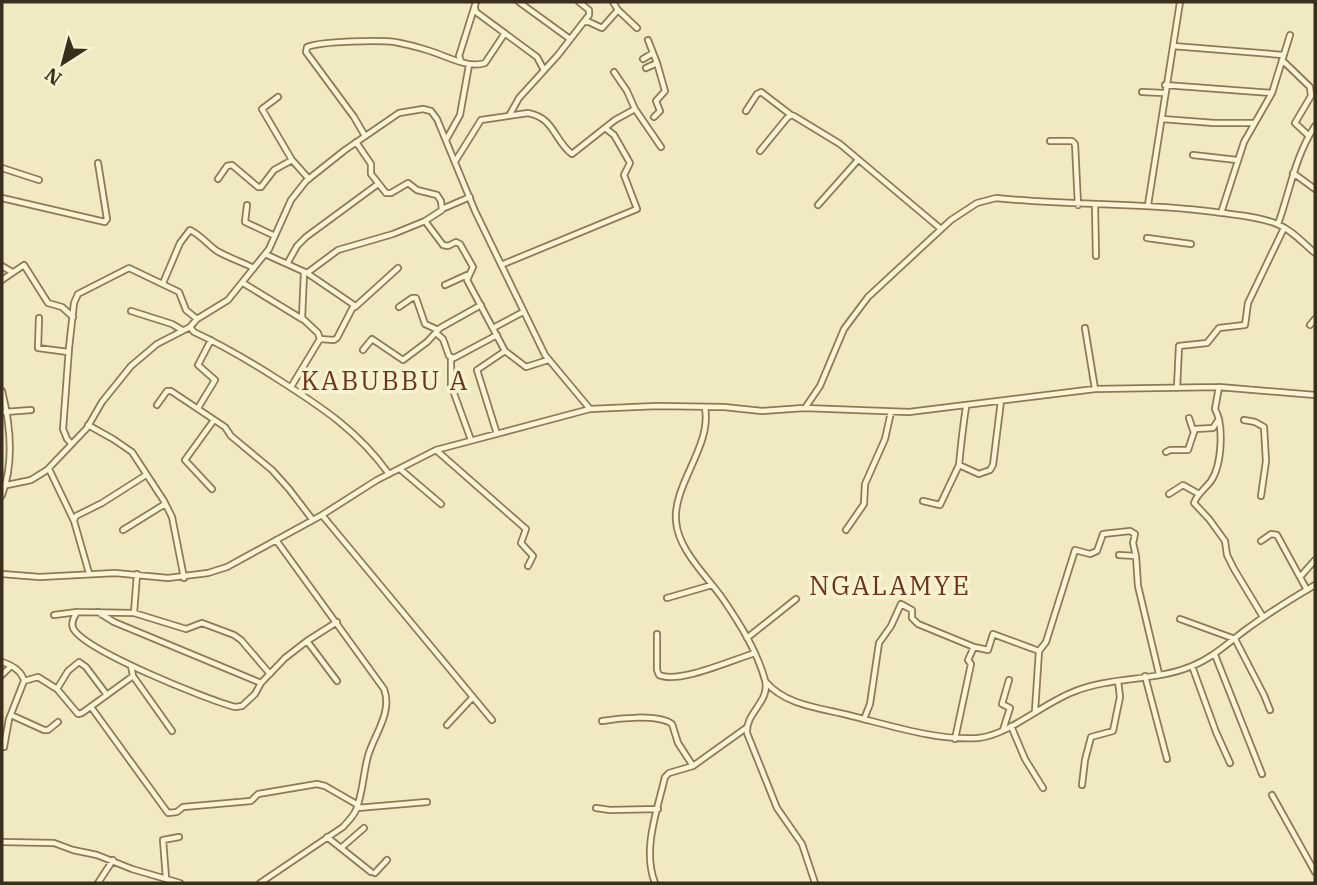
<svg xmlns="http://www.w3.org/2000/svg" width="1317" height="885" font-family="'IBM Plex Serif',serif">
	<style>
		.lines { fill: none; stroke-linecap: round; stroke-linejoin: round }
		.minor-casing { stroke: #8c7a57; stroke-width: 8 }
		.minor { stroke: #fbf5d5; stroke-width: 4.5 }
		.labels { text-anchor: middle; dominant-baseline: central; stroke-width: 7; stroke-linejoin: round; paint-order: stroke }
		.quarter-label { font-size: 26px; letter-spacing: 2px; fill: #6a3519; stroke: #f8f2d1 }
	</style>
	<rect width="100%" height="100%" fill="#f1e9c1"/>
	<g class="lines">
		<defs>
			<path id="minor" d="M519,2l51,37
				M613,2l5,8
				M475,8l1,4 61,45 7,13
				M585,22h4l13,6 16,-18 19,18
				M648,40l9,23
				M1173,46l110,9
				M643,59l10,-6
				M1282,60l28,27 1,9 -16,27 14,13
				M461,61l-2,-5 17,-54
				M646,68l11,-5 8,28 -9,10 4,10 -6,6
				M614,72l13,19 8,18
				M1165,85l107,8
				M1142,92l22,1
				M278,97l-16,12 30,51 17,19
				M746,111l11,-17 4,-2 30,23
				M510,114l9,-16 39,-43 31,-40v-5l-10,-8
				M1162,119l52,4h40
				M365,136l-11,-19 -48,-65 1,-5c15,-6 72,-7 88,-5 11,2 22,5 32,8 18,5 40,19 58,13l20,-30
				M446,140l14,-25 9,-50
				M1050,141h22l3,3 3,61
				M356,142l15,22v10l15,19h5l17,-10 9,7 20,5 4,6 1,9 -17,11
				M760,151l27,-33 4,-3 3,1 46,28 101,85
				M1193,155l44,5
				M456,160l25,-40 47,-7c27,5 26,28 44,41l43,-34 20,-11 26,38
				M2,168l37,12
				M1293,173l22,16
				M218,179l9,-13 5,-1 26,22h3l13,-17 18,-10
				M2,198l103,24 2,-3 -9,-56
				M247,205l-2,17 30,14
				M818,205l40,-45
				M1095,205l1,51
				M1148,205l32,-203
				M442,209l28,-12
				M1221,213l23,-71 28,-49 18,-58
				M1278,224c12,-33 17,-68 37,-98
				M1147,238l44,6
				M265,254l42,19 31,-23 55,-16 32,-13 18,24 5,1 8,-4 4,2 13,23 -6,13 38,71 21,16 22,-7
				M287,264l10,-18 9,-9 72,-53
				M501,265l136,-56 -13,-34 6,-12 -16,-28 -9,-7
				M2,266l10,6
				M304,273l-2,45 16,15 2,6
				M307,273l47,32 -17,33 -3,2 -14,-1
				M2,280l22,-15 24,38 14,4 11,10
				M163,283l17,-40 10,-13c12,6 17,14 27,21 12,7 25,11 37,17
				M243,283l59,36
				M445,285l22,-10
				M355,307l43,-39
				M399,307l13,-9h4l9,26 13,6
				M131,311l41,13 10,6
				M39,318l-1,30 30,4
				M1310,325l5,-6
				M190,327l4,5c30,14 57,30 85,48 44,28 79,51 110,94
				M493,328l30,-16
				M1085,328l10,61
				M436,333l7,6 6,17 5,2 43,-23
				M363,350l9,-11 31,21 24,-18 13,-14 41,-23
				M451,358v27l20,55
				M291,387l29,-48
				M1219,387l-4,22c9,16 7,56 -4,72 -6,8 -14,13 -17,22l15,16 16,22 2,14 7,14 29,48
				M1177,388l2,-42 28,-3 12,-15 26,-3 3,-22 36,-75
				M2,391c8,32 12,72 0,104
				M157,405l10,-14h4l54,36 6,9 41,34 17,19 23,30
				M966,407c-3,19 -5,38 -7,58l20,9 11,-4 3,-5 8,-64
				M198,408l17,-28 -17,-15 13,-25
				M705,408c7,38 -32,76 -29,113 2,29 31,55 47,78 17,25 34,52 42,81 6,21 -20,33 -18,53l30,75 25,36 13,39
				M805,408l15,-22 24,-57 24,-32 83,-77 26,-17 19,-5c73,8 146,4 219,14 20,3 43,4 62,12 15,6 26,19 38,29
				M5,412l26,-2
				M1189,418l4,12
				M1244,420l11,2 9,5 2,34 -5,35
				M88,425l25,14 19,13 32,49 8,16 12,61
				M497,434l-20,-64 28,-19
				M72,444l-5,-5 -4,-10 6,-81 5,-45 4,-9 51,-26 50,24 7,18 11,9
				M436,450l90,79 -5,14 12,13 -5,10
				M1166,452l4,-2h18l7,-21 18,-1 6,-9
				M49,469l25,52 15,52
				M400,469l41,35
				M7,485l24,-5 16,-10 40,-42 15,-26 29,-36 26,-22 33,-17 7,-8 31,-19 41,-51 22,-49 15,-19 39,-31 54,-37 24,-4 8,2 6,8 38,92 70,144 45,54
				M212,489l-27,-29 29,-40
				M1169,494l14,-9 16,9
				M923,501l17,4 19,-40
				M322,515l170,205
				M74,520l2,-4 26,-13 44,-28
				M123,530l42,-26
				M846,530l18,-26 1,-20 20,-45 6,-27
				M1261,541l10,-7 6,1 30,55
				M1119,555l17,1 2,30 21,88
				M2,574l38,3 75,-4 53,5 40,-5 19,-6 95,-52 55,-35 59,-30 154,-41 67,-3 67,1 38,4 42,-3 105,4 186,-23 124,-2 96,8
				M1300,577l15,-17
				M667,598l45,-13
				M77,612c-3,5 -6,10 -4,16 10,22 135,72 162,79l7,-1 13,-12 6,-11 24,-25 22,-17
				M98,612l16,10 147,61
				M134,613l3,-39
				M54,615l23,-3 57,1 52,16 16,-6 32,12 7,5 29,34
				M1180,619l55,20 29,56 6,15
				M657,634v36l2,5c20,9 73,-15 96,-22
				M747,638l49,-39
				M1215,655l47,119
				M2,662c9,3 20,9 22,19l-15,38 -5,28
				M131,666l2,10 39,55
				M1192,666l24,66 14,31
				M2,675l9,-9
				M1145,676l22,83
				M24,681l14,-4 19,12 21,25 4,-1 51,-37
				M337,681l-30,-40 30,-19
				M766,682c19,23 54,26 82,33 41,10 88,26 130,23 31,-3 64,-34 95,-46 38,-16 81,-10 119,-26 20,-8 35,-22 52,-35 23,-17 47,-32 71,-46
				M57,689l11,-18 11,-9 7,5 21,28
				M91,707l77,106 9,-1 6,-5 68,-6 7,-7 59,-10 8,2 33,19
				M1035,711l4,-60 7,-9 29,-92 15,4 7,-3 6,-17 27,-3 5,3 -2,9 3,13
				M11,715l33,15h4l10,-8
				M864,719l6,-15 9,-61 12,-17 10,-22 11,6v8l6,6 56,23
				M602,721c17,-3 56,-7 70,3l6,19 15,23
				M447,725l25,-27
				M1011,726l14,33 18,29
				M1003,730l7,-22 -8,-4 7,-24
				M955,739l16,-75 -3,-4 6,-13 14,3 5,-16 46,17
				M1082,785l3,-25 6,-23 22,-6 7,-34 -2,-16
				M1272,795l43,77
				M357,808l70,-6
				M596,808l14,2 48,-1
				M327,837l44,35
				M2,842l52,1 19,7 24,5 35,14 48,14
				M341,848l23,-20
				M375,873l12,-13
				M166,878l-3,-38 16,-3
				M98,883l15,-23
				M260,883l83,-56c5,-6 10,-10 13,-17 7,-17 7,-36 12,-54 6,-21 25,-44 16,-67l-108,-149
				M655,883c-13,-33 2,-72 10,-106l4,-4 24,-7 53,-38"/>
		</defs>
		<use href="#minor" class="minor-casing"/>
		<use href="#minor" class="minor"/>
	</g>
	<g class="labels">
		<g class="quarter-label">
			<text x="385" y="380">KABUBBU A</text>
			<text x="890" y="585">NGALAMYE</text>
		</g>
	</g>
	<rect width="1317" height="885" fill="none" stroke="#3a2f1d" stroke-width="7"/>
	<g transform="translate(63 63) rotate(216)" stroke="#f8f2d1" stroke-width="5" paint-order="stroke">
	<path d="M0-5L12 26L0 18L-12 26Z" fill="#3a2f1d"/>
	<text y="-10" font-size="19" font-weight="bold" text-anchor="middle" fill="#3a2f1d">N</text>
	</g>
</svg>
